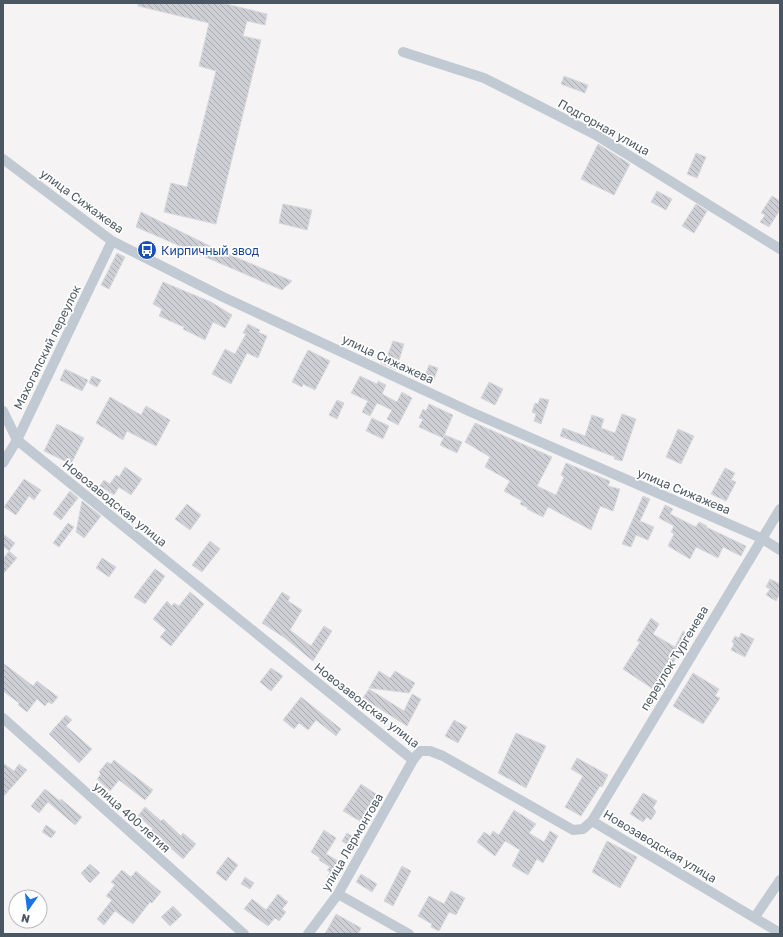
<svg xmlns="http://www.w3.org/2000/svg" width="783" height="937" font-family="'Golos Text',sans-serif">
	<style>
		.building { fill: url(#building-back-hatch); stroke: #d7d9de }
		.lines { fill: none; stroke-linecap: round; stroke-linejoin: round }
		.minor { stroke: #c1cad2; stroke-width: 10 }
		.labels { text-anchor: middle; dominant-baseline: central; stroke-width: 3.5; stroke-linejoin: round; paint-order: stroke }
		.street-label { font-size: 12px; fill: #4a5661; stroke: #fff }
		.transit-label { font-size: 12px; fill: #164399; stroke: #fff; text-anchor: start }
	</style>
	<defs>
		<pattern id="building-back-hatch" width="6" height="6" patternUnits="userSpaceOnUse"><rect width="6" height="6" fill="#cdcfd5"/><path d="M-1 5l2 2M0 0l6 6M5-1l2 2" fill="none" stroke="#a8abb0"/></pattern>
	</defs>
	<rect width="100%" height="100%" fill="#f5f3f3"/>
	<path class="building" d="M138,3h84l45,11 -2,11 -18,-4 -4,15 18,4 -45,184 -52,-12 7,-29 16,4 29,-116 -17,-5 10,-43 -71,-17z
		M564,76l24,9 -3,8 -24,-9z
		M598,144l32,20 -16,31 -33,-16z
		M696,153l10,4 -9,21 -10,-4z
		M657,191l15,8 -6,11 -15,-8z
		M772,196l8,5v9l-11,17 -9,-5 5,-7 -4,-2z
		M283,204l29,6 -5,20 -28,-7z
		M696,204l11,7 -13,22 -12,-7z
		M141,212l73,36 78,33 -10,9 -146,-63z
		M117,253l8,4 -16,32 -8,-4z
		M163,282l48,20 21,13 -7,13 -12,-6 -8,18 -22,-11 1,-2 -25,-11 3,-7 -9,-5z
		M248,324l12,6 -2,2 9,4 -9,22 -11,-5 -16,31 -19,-10 13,-25 10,5 11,-20 -3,-1z
		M393,341l11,3 -8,26 -15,-7 3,-7 3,1z
		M308,350l22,11 -15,29 -12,-6 -1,3 -10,-5z
		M429,365l9,3 -5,14 -9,-3z
		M65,369l23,11 -6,11 -22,-11z
		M92,376l9,4 -4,7 -8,-4z
		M360,376l17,8 1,-3 8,4 -4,9 15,8 5,-10 10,6 -14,27 -11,-6 5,-9 -15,-7 -7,13 -8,-4 6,-11 -17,-8z
		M489,382l14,7 -8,16 -14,-7z
		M110,397l31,18 5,-9 24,14 -14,26 -29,-15 -4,9 -27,-17z
		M540,398l9,2 -8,24 -7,-3 2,-7 -4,-2 3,-9 3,1z
		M337,400l7,3 -7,16 -8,-4z
		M429,404l24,11 -10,23 -24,-11 4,-8 -4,-1 4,-9 3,2z
		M622,414l14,5 -14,42 -8,-2 1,-2 -55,-21 3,-8 22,8 7,-21 12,4 -3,9 14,5z
		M372,418l17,8 -6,13 -17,-8z
		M475,423l77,34 -15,29 19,9 8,-18 -3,-2 5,-12 44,18 -2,5 12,3 -7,22 -13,-5 -9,24 -43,-23 -5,10 -16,-8 1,-1 -8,-4 2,-3 -18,-10 6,-10 -25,-14 5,-10 -25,-15z
		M57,424l27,14 -13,26 -27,-13z
		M678,429l16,7 -13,28 -15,-7z
		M445,435l17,7 -5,11 -17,-8z
		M125,467l17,12 -11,16 -12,-8 -5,8 -14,-9 4,-6 6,4 6,-9 3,2z
		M725,468l10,5 -4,7 5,2 -10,19 -15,-7z
		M24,479l17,11 -7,10 -5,-4 -13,19 -12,-8z
		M70,491l8,7 -17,22 -8,-6z
		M643,496l7,3 -10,22 14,6 -6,13 -12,-5 -5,12 -9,-3z
		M82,501l19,15 -17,22 -8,-6z
		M187,504l14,11 -11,15 -15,-11z
		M665,505l8,4 -3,5 26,13 3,-5 8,4 -1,1 40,19 -5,10 -18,-9 -5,11 -22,-11 -6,12 -22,-13 6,-12 -3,-2 3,-6 -15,-8z
		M68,523l6,4 -15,20 -6,-4z
		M3,534l12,9 -6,8 -6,-5z
		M210,541l10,8 -18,23 -10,-7z
		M9,551l8,7 -14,16v-15z
		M102,558l14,9 -7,10 -13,-9z
		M155,569l10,7 -20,28 -11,-7z
		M770,579l10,5v9l-4,8 -10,-6 4,-6 -4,-2z
		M190,592l14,12 -33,42 -11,-9 6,-7 -13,-11 14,-18 5,5 2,-3 5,3z
		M282,592l8,5 -2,4 14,9 -12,20 21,16 13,-20 8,5 -19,30 -28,-23 -23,-15z
		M651,618l8,6 -6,10 22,13 8,-16 7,4 -34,56 -33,-22 17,-27 -3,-1z
		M741,633l13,6 -9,18 -14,-7 3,-6 -2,-2 3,-6 4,2z
		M3,663l30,23 4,-5 21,16 -6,7 -4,-2 -3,4 -8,-7 -10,13 -9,-7 1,-2 -16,-12z
		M271,668l12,8 -12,15 -11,-9z
		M379,671l11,7 5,-7 20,12 -6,10 -40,-5z
		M693,673l26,16 -4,7 5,2 -17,26 -30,-18z
		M369,689l35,22 8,-17 9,5 -14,27 -44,-28z
		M301,697l40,32 -5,7 -20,-16 -8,10 -9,-7 -5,6 -11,-9z
		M66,715l6,5 -6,6 26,23 -13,14 -30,-29z
		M454,720l13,7 -9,16 -13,-7z
		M516,733l30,13 -20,42 -28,-15z
		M577,758l31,17 -6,12 -2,-1 -19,30 -16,-9 18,-31 -12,-7z
		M114,760l39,30 -8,10 -26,-20 -9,11 -13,-12 4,-5 -2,-2 8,-10 4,2z
		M3,763l11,8 5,-7 8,6 -24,27z
		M361,784l21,14 -17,26 -22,-13z
		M45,789l15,12 1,-2 21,18 -7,8 -27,-23 -9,11 -8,-7z
		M643,793l14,8 -4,7 3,4 -5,8 -4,-3 -4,5 -13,-8z
		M145,807l16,14 2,-2 18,17 2,-3 13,11 -13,15 -32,-28 2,-2 -15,-13z
		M514,810l22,14 -7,9 15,9 6,-11 8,5 -15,27 -6,-4 -9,16 -16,-9 8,-16 -15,-9 -10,15 -18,-14 7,-10 6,4 3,-5 6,4z
		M46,825l10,7 -5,6 -9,-6z
		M324,830l12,8 -10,16 18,10 -11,18 -6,-4 3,-6 -3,-2 3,-3 -11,-7 1,-2 -9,-6z
		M347,833l9,6 -5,8 -9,-6z
		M607,841l30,16 -17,31 -28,-16z
		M228,857l10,8 -12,16 -10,-8z
		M90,864l10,9 -10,10 -9,-10z
		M402,866l9,5 -18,35 -9,-5z
		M122,870l9,7 5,-6 25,21 -9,11 -2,-1 -17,22 -18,-13 -11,14 -7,-6 15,-19 -6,-4 9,-11 -4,-3z
		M361,874l16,10 -5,8 -16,-10z
		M245,877l9,6 -4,6 -9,-5z
		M451,891l14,7 -9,17 -7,-3 -10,19 -8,-4 1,-3 -14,-8 11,-20 15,8z
		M278,894l10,8 -6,7 4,3 -7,9 -4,-3 -7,8 -24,-17 8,-10 14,11z
		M173,906l9,9 -12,11 -9,-9z
		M336,914l25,14 -3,6h-33z"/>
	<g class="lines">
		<path class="minor" d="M403,52l81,26 112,57 184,114
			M3,159l109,82 111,56 248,115 290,126 19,12
			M3,411l14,29 396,320 7,-9h10l13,5 130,74 10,-1 9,-8 188,112
			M3,463l14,-23 95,-199
			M3,718l241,216
			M592,821l188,-312
			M338,894l71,40
			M755,917l25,-37
			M308,934l30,-40 75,-134"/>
	</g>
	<defs>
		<symbol id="bus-disc" viewBox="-11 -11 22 22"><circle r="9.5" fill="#1a4fb4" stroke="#fff"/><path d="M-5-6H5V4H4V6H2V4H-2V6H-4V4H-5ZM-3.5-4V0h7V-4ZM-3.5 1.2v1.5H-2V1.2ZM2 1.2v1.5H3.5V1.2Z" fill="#fff"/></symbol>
	</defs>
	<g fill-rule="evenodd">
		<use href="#bus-disc" x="136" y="239" width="22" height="22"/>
	</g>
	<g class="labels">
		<g class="street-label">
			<text transform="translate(604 127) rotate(29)">Подгорная улица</text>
			<text transform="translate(82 201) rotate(36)">улица Сижажева</text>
			<text transform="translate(47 347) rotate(-64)">Махогапский переулок</text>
			<text transform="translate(388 359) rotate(25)">улица Сижажева</text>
			<text transform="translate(684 491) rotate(23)">улица Сижажева</text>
			<text transform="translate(115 503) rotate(39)">Новозаводская улица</text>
			<text transform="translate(674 658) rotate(-59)">переулок Тургенева</text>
			<text transform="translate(367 705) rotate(38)">Новозаводская улица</text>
			<text transform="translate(132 817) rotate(42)">улица 400-летия</text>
			<text transform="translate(352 842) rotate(-60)">улица Лермонтова</text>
			<text transform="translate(660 846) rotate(31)">Новозаводская улица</text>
		</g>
		<g class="transit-label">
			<text x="161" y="250">Кирпичный звод</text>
		</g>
	</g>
	<rect width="783" height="937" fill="none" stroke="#4a5661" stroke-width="8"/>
	<g transform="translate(28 909) rotate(194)"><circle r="19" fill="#ffffff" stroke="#b7bbc0"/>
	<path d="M0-3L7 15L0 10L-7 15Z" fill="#1a73e8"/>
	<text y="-6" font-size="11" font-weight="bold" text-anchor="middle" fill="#4a5661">N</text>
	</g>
</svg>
